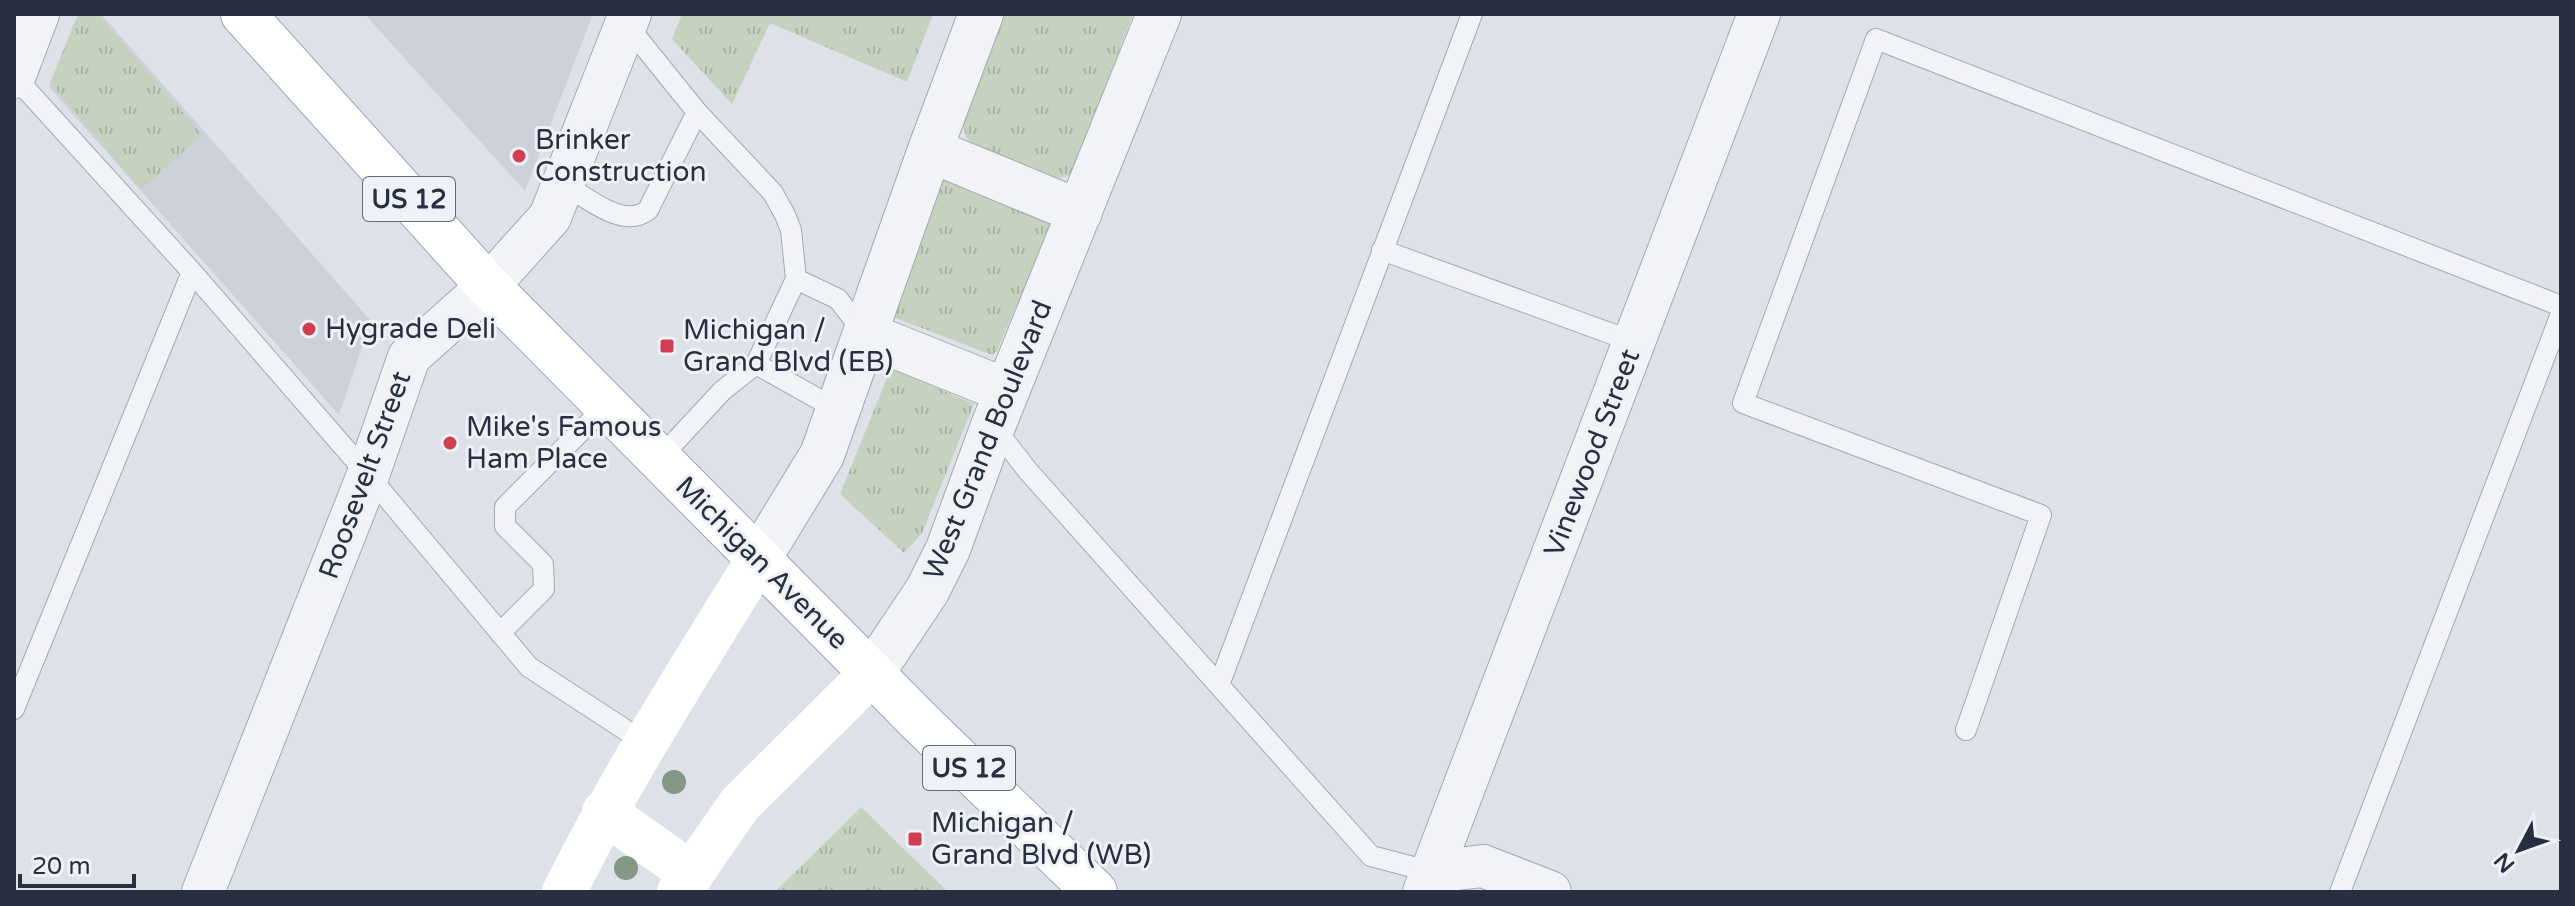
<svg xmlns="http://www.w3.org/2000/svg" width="2575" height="906" font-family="'Varela Round',sans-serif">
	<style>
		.built { fill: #ccd1da }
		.grass { fill: url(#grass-tufts) }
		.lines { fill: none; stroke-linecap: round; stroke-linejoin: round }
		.service-casing { stroke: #a3a9b2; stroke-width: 22 }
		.minor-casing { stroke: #a3a9b2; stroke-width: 44 }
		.tertiary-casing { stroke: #a3a9b2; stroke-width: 46 }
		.primary-casing { stroke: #9da6b4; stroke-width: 46 }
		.service { stroke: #f1f3f6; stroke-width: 20 }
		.minor { stroke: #f1f3f6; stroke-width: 42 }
		.tertiary { stroke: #f1f3f6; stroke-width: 44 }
		.secondary { stroke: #fff; stroke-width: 44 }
		.primary { stroke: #fff; stroke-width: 44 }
		.tree { fill: #849885 }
		.poi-dot { fill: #d23e51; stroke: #eef1f6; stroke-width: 3 }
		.labels { text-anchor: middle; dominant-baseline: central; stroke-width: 6; stroke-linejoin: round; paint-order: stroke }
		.shield { fill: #eef1f6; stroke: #636977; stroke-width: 2 }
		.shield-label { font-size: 26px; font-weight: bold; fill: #272f40 }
		.poi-label { font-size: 28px; fill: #272f40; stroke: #eef1f6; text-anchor: start }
		.street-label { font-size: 28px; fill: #272f40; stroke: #eef1f6 }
	</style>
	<defs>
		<pattern id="grass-tufts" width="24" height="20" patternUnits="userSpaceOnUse" patternTransform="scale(2)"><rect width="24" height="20" fill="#c4d2bf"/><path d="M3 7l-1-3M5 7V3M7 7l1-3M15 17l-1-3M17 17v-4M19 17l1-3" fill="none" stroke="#a8b5a5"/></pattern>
	</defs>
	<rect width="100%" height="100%" fill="#dee2e8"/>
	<path class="built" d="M79,14h22l270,307 -32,94 -290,-328z
		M365,14h228l-68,177 -147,-162z"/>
	<path class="grass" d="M78,14h20l104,121 -61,55 -91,-107z
		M682,14h251l-26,68 -137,-59 -38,81 -60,-65z
		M1005,14h128l-59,155 -4,6 -12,4 -87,-36 -5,-6 -3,-13z
		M944,174l106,42 1,9 -54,126 -5,4 -99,-38z
		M891,368l83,36 -52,129 -18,20 -64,-59z
		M861,807l87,85h-173z"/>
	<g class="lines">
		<defs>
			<path id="service" d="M626,24l71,88 76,81 12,22 6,15 5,49 42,20 26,34
				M14,76l178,196 176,203 161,192 115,75
				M563,184c24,13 60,46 85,26l49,-98
				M1382,250l252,92
				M756,364l40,-85
				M993,426l35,45 343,385 61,16
				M659,459l63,-68 34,-27 82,46
				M500,633l44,-44 -1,-25 -38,-38v-19l101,-101
				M1219,685l253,-671
				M14,709l178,-437
				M1966,730l75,-215 -298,-112 133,-364 685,267
				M2340,892l221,-578"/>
			<path id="minor" d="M14,77l24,-63
				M1432,872l51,-6 67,26
				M203,892l165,-417 41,-118 79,-71 62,-69 80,-203
				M1424,892l335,-878"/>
			<path id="tertiary" d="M930,150l150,62
				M865,334l142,57
				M759,558l63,-103 108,-305 51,-136
				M872,673l55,-82 21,-42 45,-123 166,-412"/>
			<path id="primary" d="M243,14l245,272 431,435 176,171"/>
		</defs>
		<use href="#service" class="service-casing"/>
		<use href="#minor" class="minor-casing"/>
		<use href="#tertiary" class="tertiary-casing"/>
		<use href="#primary" class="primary-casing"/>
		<use href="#service" class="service"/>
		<use href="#minor" class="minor"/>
		<use href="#tertiary" class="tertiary"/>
		<path class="secondary" d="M604,812l88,62
			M564,892c58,-116 127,-224 195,-334
			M679,892l61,-88 132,-131"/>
		<use href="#primary" class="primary"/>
	</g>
	<g class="tree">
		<circle cx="674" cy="782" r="12"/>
		<circle cx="626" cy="868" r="12"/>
	</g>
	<g class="poi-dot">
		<circle cx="519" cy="156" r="8"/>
		<circle cx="309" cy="329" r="8"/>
		<rect x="659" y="338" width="16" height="16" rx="4"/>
		<circle cx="450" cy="443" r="8"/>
		<rect x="907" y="831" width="16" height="16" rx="4"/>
	</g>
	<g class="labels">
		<g class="shield">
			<rect x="363" y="177" width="92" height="44" rx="6"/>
			<rect x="923" y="746" width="92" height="44" rx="6"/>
		</g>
		<g class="shield-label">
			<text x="409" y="199">US 12</text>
			<text x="969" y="768">US 12</text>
		</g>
		<g class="poi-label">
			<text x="535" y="140">Brinker<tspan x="535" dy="32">Construction</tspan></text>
			<text x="325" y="329">Hygrade Deli</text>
			<text x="683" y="330">Michigan /<tspan x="683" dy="32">Grand Blvd (EB)</tspan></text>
			<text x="466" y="427">Mike's Famous<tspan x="466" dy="32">Ham Place</tspan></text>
			<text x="931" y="823">Michigan /<tspan x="931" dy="32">Grand Blvd (WB)</tspan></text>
		</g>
		<g class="street-label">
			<text transform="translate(988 440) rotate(-68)">West Grand Boulevard</text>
			<text transform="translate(1592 453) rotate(-69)">Vinewood Street</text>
			<text transform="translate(365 475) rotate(-70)">Roosevelt Street</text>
			<text transform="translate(762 563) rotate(45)">Michigan Avenue</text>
		</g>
	</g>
	<rect width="2575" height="906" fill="none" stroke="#272f40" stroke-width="32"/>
	<g transform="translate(2519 850) rotate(229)" stroke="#eef1f6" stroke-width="6" paint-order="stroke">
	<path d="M0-6L14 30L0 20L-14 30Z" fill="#272f40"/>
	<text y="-12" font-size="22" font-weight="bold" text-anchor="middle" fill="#272f40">N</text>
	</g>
	<path d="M20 874v12h114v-12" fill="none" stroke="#272f40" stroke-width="4"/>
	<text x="32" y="874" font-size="24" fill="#272f40" stroke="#eef1f6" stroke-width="6" paint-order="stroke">20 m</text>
</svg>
